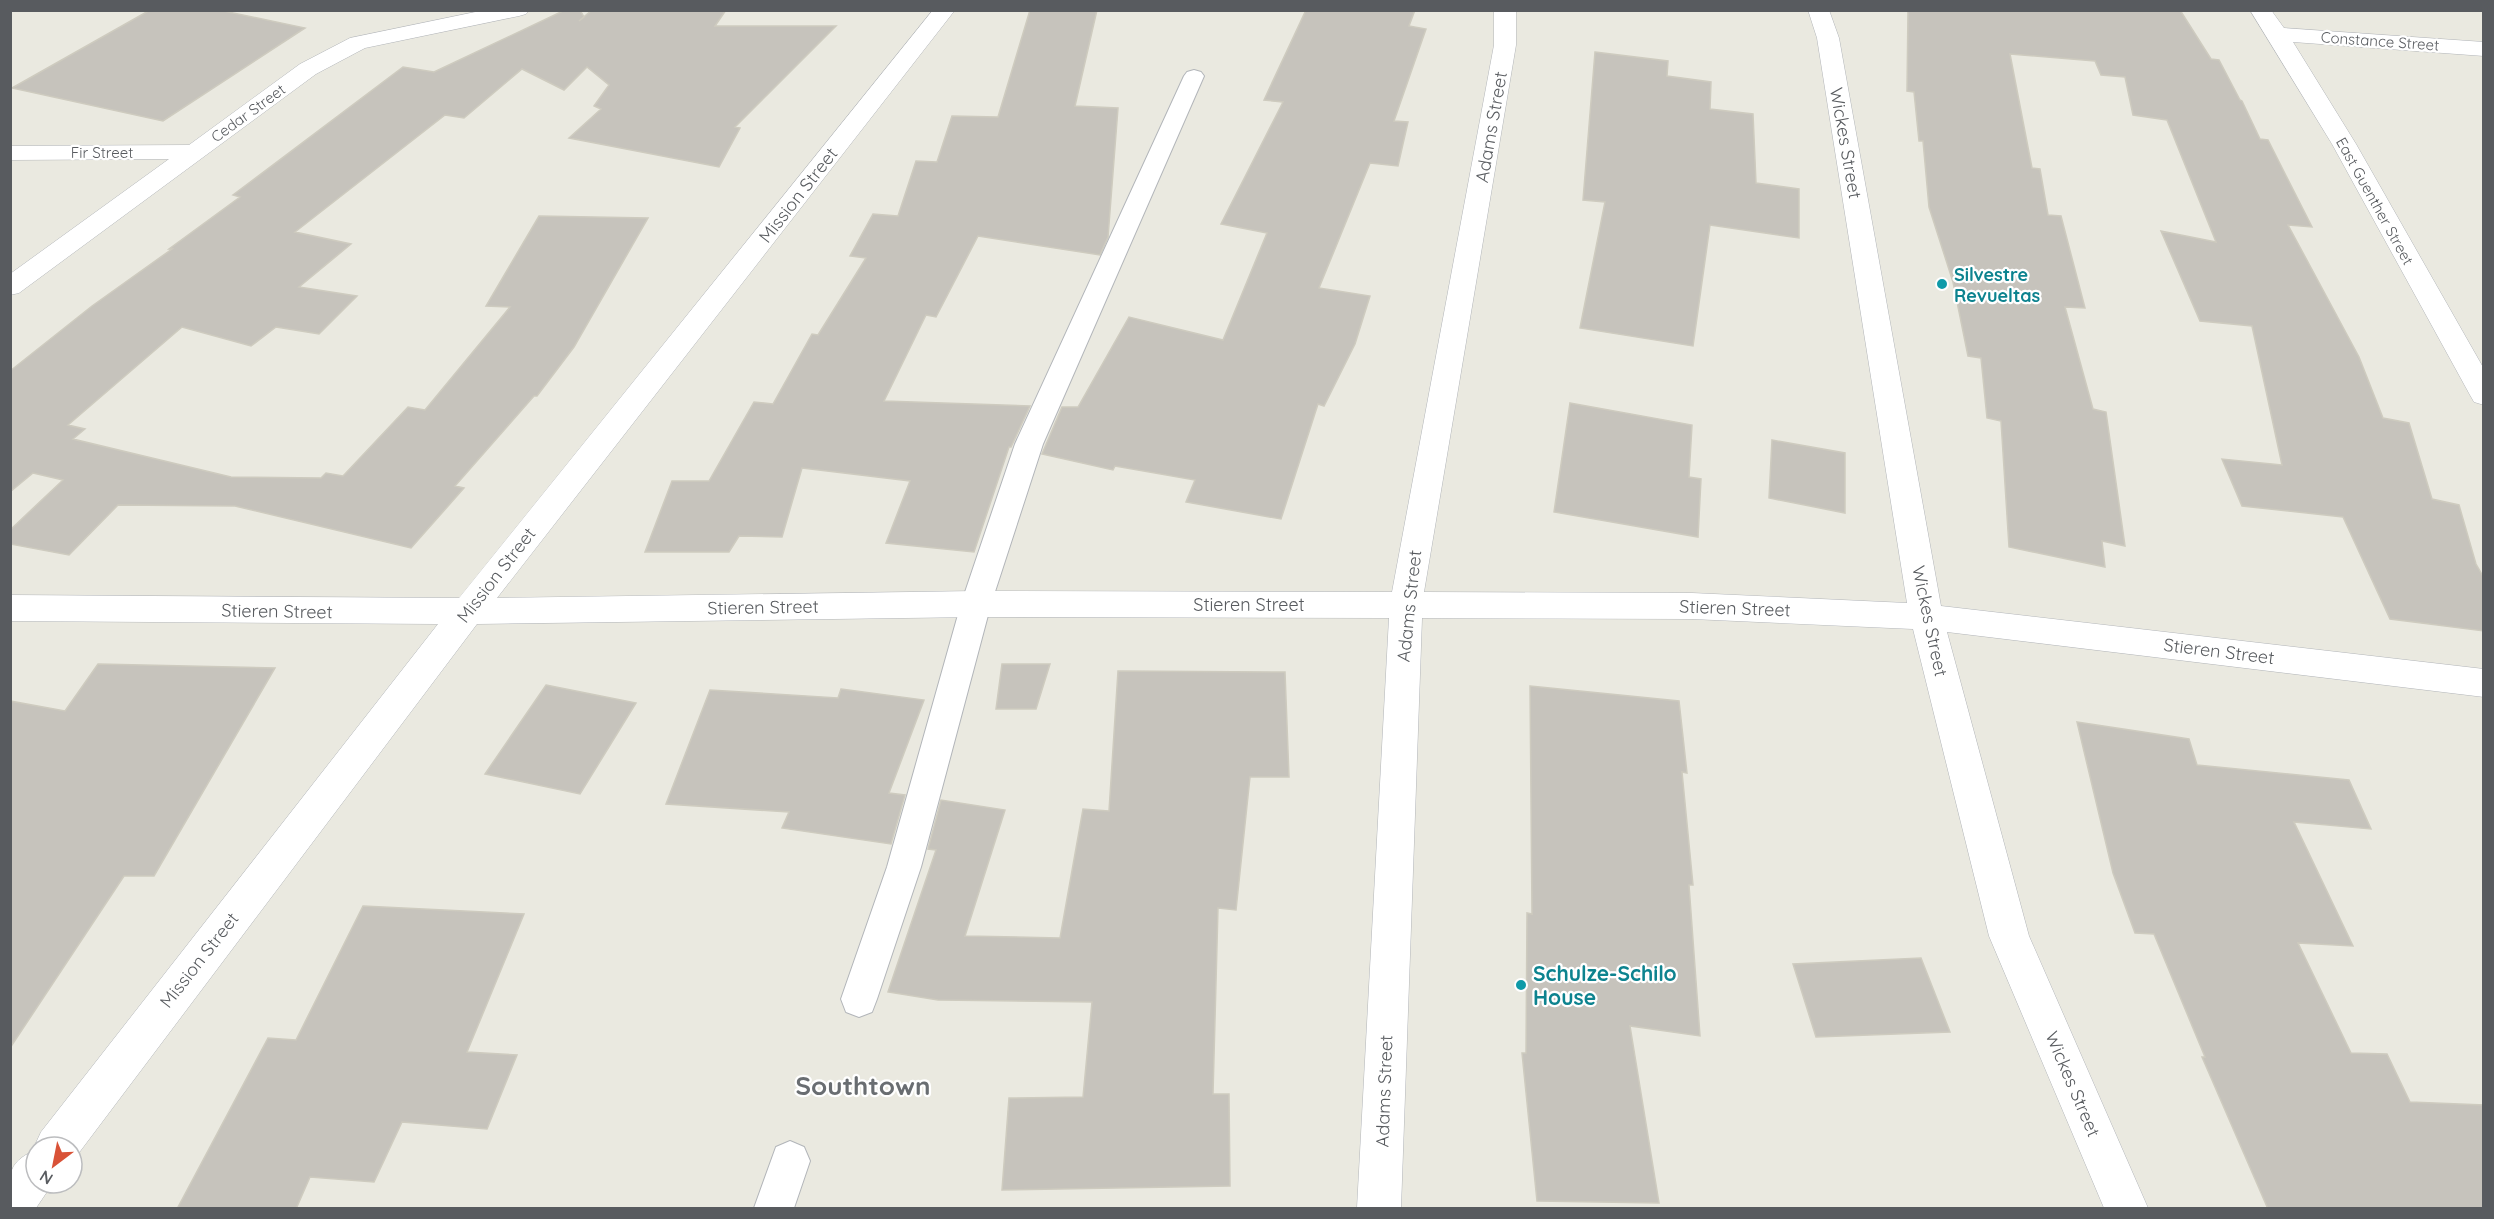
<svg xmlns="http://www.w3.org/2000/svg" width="2494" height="1219" font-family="Quicksand,sans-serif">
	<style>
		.building { fill: #c6c3bc; stroke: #cecbbf; stroke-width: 1.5 }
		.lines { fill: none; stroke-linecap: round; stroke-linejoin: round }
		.lane-casing { stroke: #b2b5b9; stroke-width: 2 }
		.street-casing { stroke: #b2b5b9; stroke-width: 1 }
		.lane { fill: #fff; fill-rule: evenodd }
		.street { fill: #fff; fill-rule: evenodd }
		.culture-dot { fill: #0f9aa8; stroke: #fff; stroke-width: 2 }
		.labels { text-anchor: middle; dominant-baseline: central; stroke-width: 4.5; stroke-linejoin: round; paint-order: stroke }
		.far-street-label { font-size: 15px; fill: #585b5f; stroke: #fff }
		.street-label { font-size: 18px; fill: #585b5f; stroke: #fff }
		.culture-label { font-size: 18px; font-weight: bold; fill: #0d838f; stroke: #fff; text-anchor: start }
		.near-culture-label { font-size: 21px; font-weight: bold; fill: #0d838f; stroke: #fff; text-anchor: start }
		.near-quarter-label { font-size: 26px; font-weight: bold; fill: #696d71; stroke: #fff }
	</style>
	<rect width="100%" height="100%" fill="#eae9e0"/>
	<path class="building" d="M150,10h69l86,18 -142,93 -151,-33z
		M565,10h15l4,7 -5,4 13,-11h134l-11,16h121l-101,101 5,1 -21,39 -150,-29 32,-29 -7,-3 15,-21 -22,-18 -23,23 -42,-21 -58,49 -19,-3 -150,117 56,12 -52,43 58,9 -38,38 -43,-7 -25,19 -69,-19 -114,98 17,4 -12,10 158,38 90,1 5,-5 17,3 65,-69 17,3 85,-103 -24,-1 53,-90 109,2 -74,129 -37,49h-3l-79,90 9,2 -53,60 -176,-42 -117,-1 -49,50 -59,-11v-14l53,-50 -30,-7 -23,19v-121l82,-65 80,-57h-3l71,-52 -7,-2 170,-128 31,5z
		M1030,10h67l-22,96 43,2 -10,129 -8,18 -122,-19 -42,81 -10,-2 -42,86 146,5 -19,41h-2l-35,105 -88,-9 24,-62 -108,-13 -20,69 -43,-1 -10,16h-84l27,-71h37l45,-79 19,2 39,-70 6,1 48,-77 -16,-2 23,-42 25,2 18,-55 21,1 15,-46 46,1z
		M1306,10h109l-6,16 17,3 -32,92 14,1 -10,44 -28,-3 -51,125 51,8 -15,48 -31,62 -6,-2 -37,115 -95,-17 9,-22 -80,-14 -2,4 -71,-16 20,-47h16l51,-90 94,23 44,-107 -46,-9 62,-122 -19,-2z
		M1908,10h272l31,49 8,1 21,40 2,1 18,38 8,1 44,87 -24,-2 71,132 24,61 26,5 23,76 27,6 17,59 8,14v53l-94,-12 -47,-102 -101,-11 -20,-47 60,6 -30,-139 -52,-5 -39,-90 55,11 -49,-122 -34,-5 -8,-38 -24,-2 -6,-14 -85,-7 22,114 8,1 8,46 13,1 24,92 -20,-1 28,102 13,3 19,134 -23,-5 3,26 -96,-20 -8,-126 -14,-3 -6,-60 -13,-2 -15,-74 -24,-75 -6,-66h-4l-5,-49 -7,-1z
		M1595,52l73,9 -1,15 44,6 -1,27 43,5 3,69 43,6v49l-89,-13 -17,121 -113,-18 25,-126 -22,-2z
		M1570,403l122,22 -3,52 12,2 -3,58 -144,-25z
		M1772,440l73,13v60l-76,-15z
		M98,664l177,4 -121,208h-30l-114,172v-347l55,10z
		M1002,664h48l-14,45h-40z
		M1118,671l167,1 4,105h-39l-14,133 -18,-2 -5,186h16l1,92 -228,4 7,-92 74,-1 9,-95 -154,-2 -50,-8 48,-142 -8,-1 13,-49 64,10 -40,126 95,2 23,-129 26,2z
		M546,685l90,18 -56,91 -95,-20z
		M1530,686l149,15 8,72 -5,-1 11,113h-4l11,151 -70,-10 29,177 -122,-2 -15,-148h4l1,-140 5,1z
		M841,689l83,11 -35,93 16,2 -14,49 -109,-16 7,-16 -123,-8 44,-114 128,8z
		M2077,722l112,17 8,26 152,15 22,49 -77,-7 59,124 -55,-3 53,110 36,1 23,48 74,3v104h-216l-66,-152h3l-51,-123 -19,-1 -22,-60z
		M363,906l161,8 -57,138 50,3 -30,74 -85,-7 -28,60 -64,-5 -14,32h-119l91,-171 28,2z
		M1921,958l29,74 -134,5 -23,-73z"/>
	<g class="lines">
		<defs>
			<path id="lane" d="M1194,70l7,2 3,4 -161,368 -52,160 -70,263 -44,132 -5,13 -13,5 -13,-5 -5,-13 46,-132 74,-263 54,-160 169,-368 3,-4z
				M790,1141l14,6 6,14 -16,47h-40l22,-61z"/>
			<path id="street" d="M485,10h44l-3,4 -7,2 -154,32 -49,26 -297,219 -9,2v-21l159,-115 -159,1v-14l179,-1 111,-81 50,-26z
				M933,10h22l-458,588 479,-7 416,1 102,-547v-35h22v35l-92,547 268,1 215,10 -90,-565 -9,-28h21l10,28 102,568 543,63v28l-537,-65 82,304 119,272h-44l-115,-272 -76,-307 -221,-10 -270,-1 -21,590h-44l32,-590 -413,-1 -499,7 -405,538v-15h-36v36h17l-17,25h-26c0,-29 -6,-45 26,-58l-2,-3 7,-15 397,-508 -428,-3v-26l449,3z
				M2250,10h21l13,18 200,14v14l-191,-14 63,102 128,225v36l-10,-3 -4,-7 -138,-251z"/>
		</defs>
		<use href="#lane" class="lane-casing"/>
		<use href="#street" class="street-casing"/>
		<use href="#lane" class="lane"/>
		<use href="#street" class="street"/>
	</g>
	<g class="culture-dot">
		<circle cx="1942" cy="284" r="6"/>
		<circle cx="1521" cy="985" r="6"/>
	</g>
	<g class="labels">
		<g class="far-street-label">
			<text transform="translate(2380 41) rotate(4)">Constance Street</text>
			<text transform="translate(248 113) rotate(-36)">Cedar Street</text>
			<text x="102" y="152">Fir Street</text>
			<text transform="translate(2375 201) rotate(61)">East Guenther Street</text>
		</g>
		<g class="street-label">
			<text transform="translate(1491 127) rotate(-80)">Adams Street</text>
			<text transform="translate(1846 143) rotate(80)">Wickes Street</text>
			<text transform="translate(798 195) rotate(-52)">Mission Street</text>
			<text transform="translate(496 575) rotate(-52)">Mission Street</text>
			<text x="1249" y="604">Stieren Street</text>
			<text transform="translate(1409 606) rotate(-84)">Adams Street</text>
			<text transform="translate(763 607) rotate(-1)">Stieren Street</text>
			<text transform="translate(1735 608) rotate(2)">Stieren Street</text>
			<text transform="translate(277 611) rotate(1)">Stieren Street</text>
			<text transform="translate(1930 621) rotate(78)">Wickes Street</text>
			<text transform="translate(2219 651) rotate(7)">Stieren Street</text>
			<text transform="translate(199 960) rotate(-52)">Mission Street</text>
			<text transform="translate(2073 1084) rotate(67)">Wickes Street</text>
			<text transform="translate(1384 1091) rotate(-88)">Adams Street</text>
		</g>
		<g class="culture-label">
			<text x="1954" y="274">Silvestre<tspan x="1954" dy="21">Revueltas</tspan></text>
		</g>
		<g class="near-culture-label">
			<text x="1533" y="973">Schulze-Schilo<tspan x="1533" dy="24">House</tspan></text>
		</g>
		<g class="near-quarter-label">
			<text x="863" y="1085">Southtown</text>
		</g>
	</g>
	<rect width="2494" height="1219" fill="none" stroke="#585b5f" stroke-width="24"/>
	<g transform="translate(54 1165) rotate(212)"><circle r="28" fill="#ffffff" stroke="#bcbdbf" stroke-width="1.5"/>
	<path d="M0-4.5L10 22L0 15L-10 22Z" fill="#d95237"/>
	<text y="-9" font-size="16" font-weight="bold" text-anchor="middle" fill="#585b5f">N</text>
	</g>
</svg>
